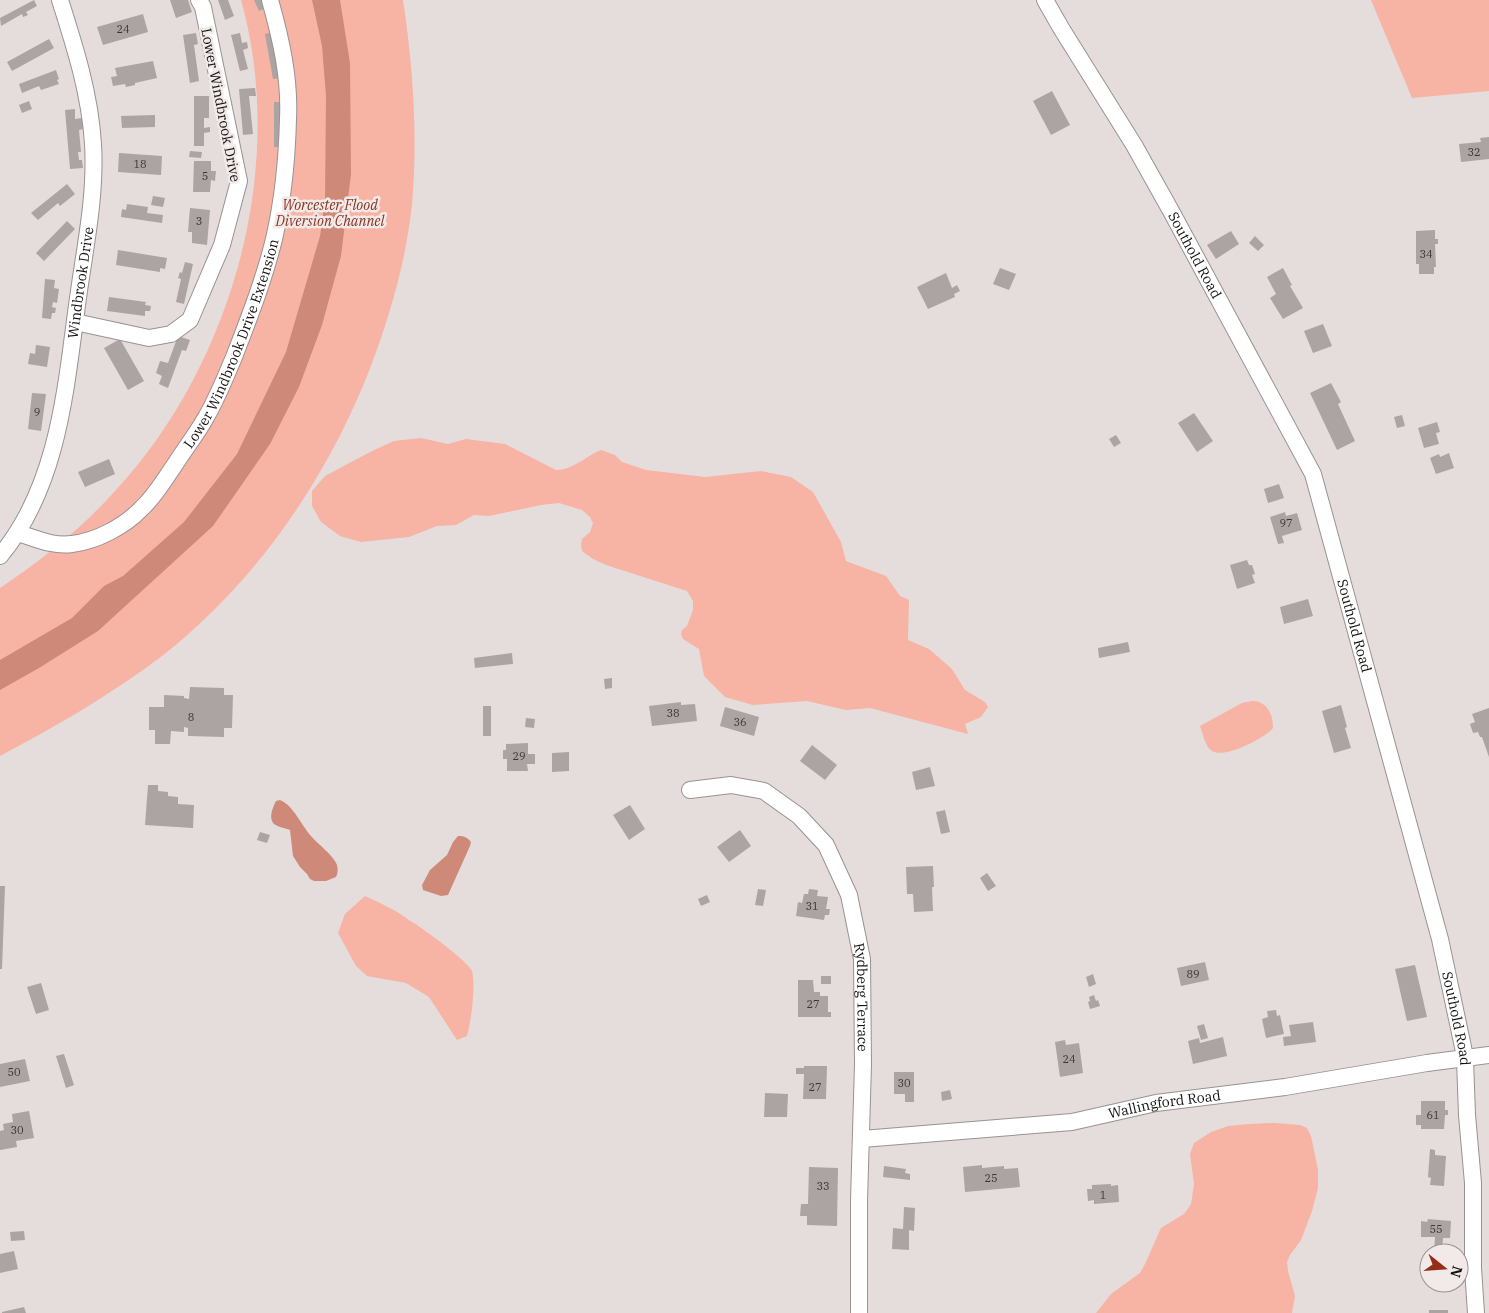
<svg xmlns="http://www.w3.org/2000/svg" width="1489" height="1313" font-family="'IBM Plex Serif',serif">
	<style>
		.green { fill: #f7b3a4 }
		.water { fill: #cf8979 }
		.building { fill: #aca4a2 }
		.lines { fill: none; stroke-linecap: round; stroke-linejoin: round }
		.street-casing { stroke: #999290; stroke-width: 18 }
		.street { stroke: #fff; stroke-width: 16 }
		.labels { text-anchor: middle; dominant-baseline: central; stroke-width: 5; stroke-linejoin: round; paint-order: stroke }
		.number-label { font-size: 11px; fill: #3a3635 }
		.street-label { font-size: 14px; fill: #141211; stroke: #f2eae8 }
		.park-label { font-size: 14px; font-style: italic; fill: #883422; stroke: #f2eae8 }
	</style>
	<rect width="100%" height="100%" fill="#e5dddb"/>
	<path class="green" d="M241,0h162c10,66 15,137 9,204 -4,37 -12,74 -23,109 -40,133 -117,256 -227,343 -51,39 -106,70 -162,100v-168c42,-28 81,-59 115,-97 117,-126 173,-324 126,-491z
		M1371,0h118v91l-77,7z
		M421,438l27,6 18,-5 39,5 51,26c17,0 30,-14 45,-20l14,5 7,7 24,8 59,7 56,-6 30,6 22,15 28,50 5,19 40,15 14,20 9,4 -1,40 21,9 23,20 13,21 20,12 3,5 -7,10 -16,7 3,10 -98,-26 -24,2 -39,-9 -54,4 -28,-8 -21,-21 -5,-27 -16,-10 -2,-5 1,-4 5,-4 6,-16v-9l-6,-10 -81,-26 -13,-6 -11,-8 -1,-6 1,-6 8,-7 3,-9 -3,-6 -8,-7 -23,-7 -18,2 -52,11 -15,-1 -18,10 -19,1 -28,11 -48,5 -21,-6 -19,-14 -9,-16v-15l13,-15 47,-25 22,-10z
		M1252,701c15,0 21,13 21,27 -8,10 -49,31 -61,23 -7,-4 -9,-18 -12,-25l42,-23z
		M365,896c15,7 31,14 44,24 11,6 60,42 63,51 4,14 -1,51 -5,65l-10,4 -28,-43 -23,-14 -39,-7 -11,-10 -18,-33 7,-19z
		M1275,1123l25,2 7,3 4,8 7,34v18l-6,23 -11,29 -11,15 -3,7 1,9 7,25 -3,17h-196l15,-19 29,-21 5,-9 16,-36 23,-14 7,-10 3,-20 -4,-30 4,-11 17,-11 17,-6 21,-2z"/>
	<path class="water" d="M312,0h28l10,63 1,111 -10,82 -19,69 -23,62 -29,57 -57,82 -115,105 -59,37 -39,22v-30l72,-42 32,-32 19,-10 61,-54 53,-68 49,-102 34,-116 5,-35 1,-105 -4,-50z
		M280,800c14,6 21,25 31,36 7,8 23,20 26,29 1,4 1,8 -1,12l-10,4h-12l-4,-2 -3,-5 -7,-7 -7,-11 -3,-26c-5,-2 -12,-3 -16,-6 -6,-6 -1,-17 2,-23z
		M458,836c6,0 9,1 13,6l-1,4 -22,49 -7,1 -18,-6 -1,-5 8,-15 17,-15 6,-13z"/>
	<path class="building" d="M34,0l3,6 -11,6 2,3 -5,2 -1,-3 -21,12 -1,-8z
		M170,0h18l4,12 -16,6z
		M218,0h10l6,16 -9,4z
		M254,0h10l4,7 -9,4z
		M143,14l5,18 -45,13 -6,-18z
		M274,32l8,46 -9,1 -8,-45z
		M196,33l2,11 -4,1 5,36 -9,2 -7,-48z
		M240,33l2,10 5,-1 1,6 -5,2 5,19 -8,2 -9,-36z
		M49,39l5,9 -42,23 -5,-9z
		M153,61l4,17 -22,5v2l-9,2 -1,-3 -12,2 -2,-9 6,-1 -2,-8z
		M56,70l3,9 -2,1 2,4 -18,6 -2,-4 -17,7 -3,-9z
		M255,88l1,8h-7l4,38 -10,1 -4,-46z
		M1052,91l18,34 -19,10 -18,-34z
		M194,96h15v22h-5v10l6,-1v5l-6,1v13h-10z
		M29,101l3,8 -10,4 -3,-8z
		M274,102h10v45h-10z
		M75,109v10l7,-1 1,11 -4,1 2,22h-3l1,8h3l1,8 -13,1 -5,-59z
		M155,115v12l-33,1 -1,-12z
		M1489,137v22l-28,3 -2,-18 22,-2 -1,-4z
		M190,151l12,1 -1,6 -12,-1z
		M119,153l43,3 -1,19 -43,-3z
		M194,161h17v10h5l-1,10 -4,-1 -1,12h-17z
		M67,184l8,10 -15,12 -2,-3 -20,17 -7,-7z
		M153,196l12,2 -2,9 -12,-2z
		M127,204l21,3 -1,6 16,2 -1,8 -41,-6 1,-8 4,1z
		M190,208l20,2 -3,35 -15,-2v-11h-4z
		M67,221l8,8 -31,32 -8,-8z
		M1435,230v9h3v5h-3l1,23h-2v7h-15v-10h-3v-33z
		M1231,231l8,13 -23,15 -9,-14z
		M1255,236l9,9 -6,6 -9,-8z
		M118,250l49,8 -2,11 -5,-1v4l-44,-7z
		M185,262l8,2 -9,40 -8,-2 5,-23 -3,-1 2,-6 2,1z
		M1000,268l16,6 -7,16 -16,-6z
		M1283,268l9,17 -2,1 13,22 -20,11 -13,-21 6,-4 -9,-17z
		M946,273l6,15 5,-3 3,6 -6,3 1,3 -27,12 -11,-22z
		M45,279l10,1 -1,8 5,1 -2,14 -4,-1 -1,5 4,1 -1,5h-3l-1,6 -9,-1z
		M109,297l37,5 -1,3 6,1 -1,5h-5v5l-38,-5z
		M1323,324l9,22 -19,7 -9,-22z
		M178,336l12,4 -4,11 -4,-1 -14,38 -9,-4 3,-8 -6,-3 4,-12 8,2z
		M120,339l24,42 -16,9 -24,-42z
		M36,345l14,2 -3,20 -19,-3 2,-11 5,1z
		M1331,383l10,19 -3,2 17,37 -18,9 -27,-57z
		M32,393l14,1 -5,37 -13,-2z
		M1194,413l19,28 -16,11 -19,-29z
		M1402,415l3,11 -8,2 -3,-11z
		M1437,422l3,10 -4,1 3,11 -15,4 -6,-20z
		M1116,435l5,8 -7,4 -5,-8z
		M1449,453l5,15 -18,6 -6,-16 9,-4 1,3z
		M109,459l6,15 -30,13 -7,-15z
		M1279,484l5,14 -16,5 -4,-14z
		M1285,512l1,4 11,-3 5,17 -20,6 2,7 -6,1 -8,-27z
		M1247,560l2,5h3l3,9 -3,1 3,8 -18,6 -7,-24z
		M1308,599l5,17 -29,8 -4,-17z
		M1128,642l2,10 -31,6 -1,-10z
		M512,653l1,11 -38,4 -1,-10z
		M612,678v10l-7,1 -1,-10z
		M190,687l34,1v7h9l-1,33h-8v9l-36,-1v-8l-4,-1v5l-13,-1 -1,13h-15v-14h-6v-23h15v-12l20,1v2l5,1z
		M681,702v3l14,-1 2,17 -45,5 -3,-20z
		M1341,705l6,22 -2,1 6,20 -17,5 -12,-42z
		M483,706h8v30h-8z
		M725,707l34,10 -5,19 -34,-10z
		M1489,708v49l-7,-20h-2l-2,-5 -5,1 -3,-9 5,-2 -3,-8z
		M526,718l9,1 -1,9 -9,-1z
		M528,743v11h7v10h-8l1,7h-21v-12h-4v-9h3v-6z
		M812,745l25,20 -12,15 -25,-19z
		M569,752v19l-17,1v-19z
		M930,767l5,19 -19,4 -4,-18z
		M148,785h10v6l10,1v4l10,1v7l16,1 -1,23 -48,-3z
		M630,805l15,24 -16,11 -16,-25z
		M945,810l5,22 -9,2 -5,-22z
		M740,830l11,16 -22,16 -12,-15z
		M260,832l10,3 -3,8 -10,-3z
		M933,866l1,21h-2l1,24 -19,1 -1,-18h-6l-1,-27z
		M987,873l9,13 -8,5 -8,-13z
		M0,886h5l-3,83h-2z
		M758,889l8,1 -3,16 -8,-1z
		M809,889l9,1 -1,6 11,1 -2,12h4l-1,6h-4l-1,5 -28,-4 2,-14 4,1 2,-9h4z
		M707,895l3,7 -9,4 -3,-7z
		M1205,962l4,18 -28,6 -4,-18z
		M1415,965l12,52 -20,4 -12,-52z
		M1093,974l3,10 -7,3 -3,-10z
		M821,976h10v8h-10z
		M798,980h15l1,12h6v4h8v16h3v5h-33z
		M41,983l8,27 -13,4 -9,-27z
		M1094,995l2,6 2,-1 2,6 -10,3 -2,-7 2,-1 -1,-4z
		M1276,1010l1,6 3,-1 4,19 -18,4 -4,-19 6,-2 -1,-6z
		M1313,1022l3,20 -32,4 -1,-9 8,-1 -2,-11z
		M1204,1024l4,14 -7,2 -4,-14z
		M1223,1037l4,19 -34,8 -5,-23 11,-3 1,5z
		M1065,1040l1,5 13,-2 4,30 -23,4 -5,-35z
		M64,1054l10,31 -8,3 -10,-32z
		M25,1059l5,22 -30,6v-23z
		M804,1066h23l-1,33h-23l1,-25h-8v-6h8z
		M894,1072h20v30h-9v-8h-11z
		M950,1090l2,9 -10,2 -1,-9z
		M765,1093l23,1 -1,23h-23z
		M1421,1101h24v9h3v5h-3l-1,14h-23v-4h-5v-10h5z
		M29,1111l5,27 -18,3 1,6 -17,3v-19l4,-1 -1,-6 10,-2 -1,-8z
		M1430,1149l5,1v5l11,1 -2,30 -14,-1 1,-7 -3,-1z
		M982,1165v3l22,-2v3l14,-1 2,19 -55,5 -2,-25z
		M884,1166l22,3 -1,4 5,1v6l-27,-3z
		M809,1167l29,1 -1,58 -30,-1v-9h-7l1,-12h7z
		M1111,1184v2l7,-1 1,17 -25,2v-4l-6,1 -1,-12h5v-4z
		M904,1207l11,1 -1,23 -5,-1v20l-17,-1 1,-21 10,1z
		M1428,1219l23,2 -1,17h-7l-1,14h-8l1,-15h-14v-16l6,1z
		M24,1231l1,9 -14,1 -1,-9z
		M14,1251l4,18 -18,4v-19z
		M24,1307l2,6h-24v-1z
		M1429,1310h19v3h-19z"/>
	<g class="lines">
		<defs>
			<g id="street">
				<path id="s1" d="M1045,0l16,28 73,117 37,66 142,263 127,465 23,108 2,12 2,56 6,68v85l3,45"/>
				<path d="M75,322l74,16 22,-4 19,-14 32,-75 17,-64 -36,-174 -4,-7"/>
				<path id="s2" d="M18,533c17,5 35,14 54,11 25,-3 53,-18 70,-36 13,-12 22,-28 32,-42 10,-16 22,-31 31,-47 12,-20 20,-41 29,-62 15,-39 30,-77 40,-118 9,-39 13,-80 14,-120 2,-41 -7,-80 -18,-119"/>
				<path id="s3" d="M0,556c61,-73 66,-175 79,-265 7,-49 17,-98 14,-147 -3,-50 -18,-97 -33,-144"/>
				<path id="s4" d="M690,790l41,-5 33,6 35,25 27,29 23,50 13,64 1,105 -4,137v112"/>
				<path id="s5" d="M862,1139l210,-17 84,-19 129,-16 142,-24 62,-8"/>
			</g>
		</defs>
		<use href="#street" class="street-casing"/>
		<use href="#street" class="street"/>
	</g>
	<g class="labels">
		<g class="number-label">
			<text x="123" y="29">24</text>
			<text x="1474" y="152">32</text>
			<text x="140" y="164">18</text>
			<text x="205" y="176">5</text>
			<text x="199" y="221">3</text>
			<text x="1426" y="254">34</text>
			<text x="37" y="412">9</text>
			<text x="1286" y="523">97</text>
			<text x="673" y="713">38</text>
			<text x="191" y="717">8</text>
			<text x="740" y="722">36</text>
			<text x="519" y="756">29</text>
			<text x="812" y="906">31</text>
			<text x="1193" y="974">89</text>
			<text x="813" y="1004">27</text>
			<text x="1069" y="1059">24</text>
			<text x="14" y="1072">50</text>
			<text x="904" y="1083">30</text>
			<text x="815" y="1087">27</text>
			<text x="1433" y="1115">61</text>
			<text x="17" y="1130">30</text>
			<text x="991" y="1178">25</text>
			<text x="823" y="1186">33</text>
			<text x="1103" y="1195">1</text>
			<text x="1436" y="1229">55</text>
		</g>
		<g class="street-label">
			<text transform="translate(221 105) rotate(79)">Lower Windbrook Drive</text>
			<text stroke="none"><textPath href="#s1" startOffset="296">Southold Road</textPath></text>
			<text stroke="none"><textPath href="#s3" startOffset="289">Windbrook Drive</textPath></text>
			<text stroke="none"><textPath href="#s2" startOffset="325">Lower Windbrook Drive Extension</textPath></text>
			<text stroke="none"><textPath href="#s1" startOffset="702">Southold Road</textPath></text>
			<text stroke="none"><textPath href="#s4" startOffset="316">Rydberg Terrace</textPath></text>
			<text stroke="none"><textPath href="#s1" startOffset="1108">Southold Road</textPath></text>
			<text stroke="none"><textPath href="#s5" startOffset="305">Wallingford Road</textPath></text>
		</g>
		<g class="park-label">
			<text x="330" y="205">Worcester Flood<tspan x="330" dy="16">Diversion Channel</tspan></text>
		</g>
	</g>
	<g transform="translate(1444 1268) rotate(107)"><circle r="24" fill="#f2eae8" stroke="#999492"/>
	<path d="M0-4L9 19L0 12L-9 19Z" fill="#962d18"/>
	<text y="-8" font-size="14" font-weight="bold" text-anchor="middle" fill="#141211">N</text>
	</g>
</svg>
